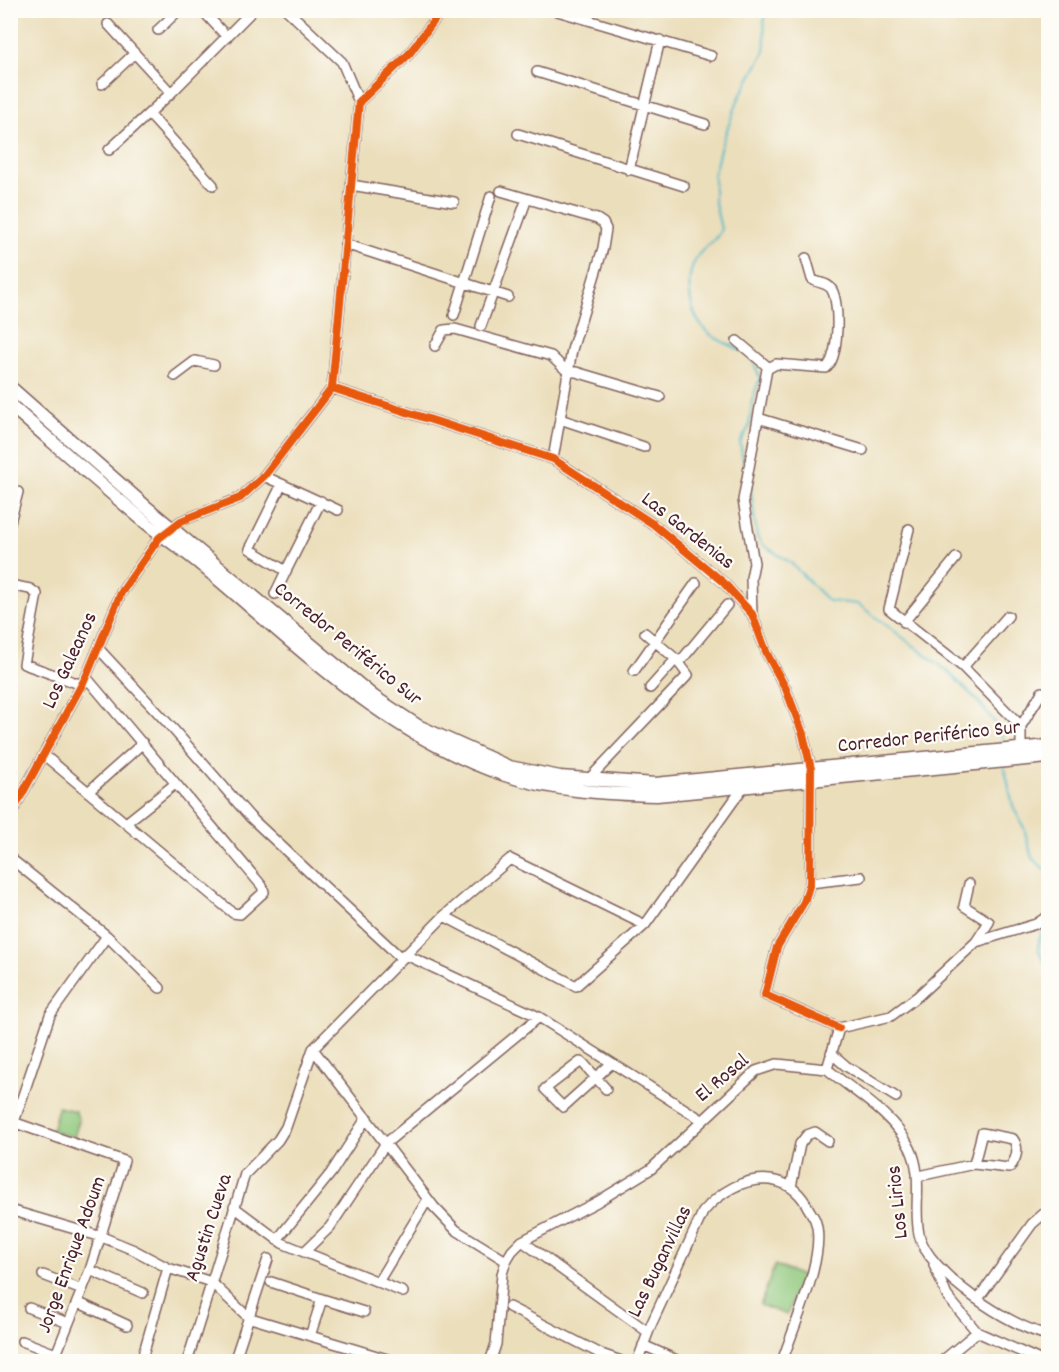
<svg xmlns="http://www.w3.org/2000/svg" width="1059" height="1372" font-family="Dekko,sans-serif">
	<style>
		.green { fill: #8fc87b; stroke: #6c7453; stroke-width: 1.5 }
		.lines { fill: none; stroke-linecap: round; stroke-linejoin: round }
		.stream { stroke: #4ab7c6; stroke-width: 2 }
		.minor-casing { stroke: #82625d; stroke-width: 12 }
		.major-casing { stroke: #82625d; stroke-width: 15 }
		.minor { stroke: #fff; stroke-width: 9 }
		.major { stroke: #fff; stroke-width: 12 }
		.rail-casing { stroke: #4a1f2b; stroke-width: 4.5 }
		.rail { stroke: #fdfcf7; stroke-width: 2; stroke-dasharray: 7; stroke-linecap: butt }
		.cycleway-casing { stroke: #fdfcf7; stroke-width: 11 }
		.cycleway { stroke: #e8590c; stroke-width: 8 }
		.labels { text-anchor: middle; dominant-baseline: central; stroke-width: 4.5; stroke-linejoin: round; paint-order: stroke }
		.street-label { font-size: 21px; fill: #4a1f2b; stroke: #fdfcf7 }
	</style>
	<rect width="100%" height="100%" fill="#fdfcf7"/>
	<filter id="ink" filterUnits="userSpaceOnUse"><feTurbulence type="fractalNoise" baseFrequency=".0167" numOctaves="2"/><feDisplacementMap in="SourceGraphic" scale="12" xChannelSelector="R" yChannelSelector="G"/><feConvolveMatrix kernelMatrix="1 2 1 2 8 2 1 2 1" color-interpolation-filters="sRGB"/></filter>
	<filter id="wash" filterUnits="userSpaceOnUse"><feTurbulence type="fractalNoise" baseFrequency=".008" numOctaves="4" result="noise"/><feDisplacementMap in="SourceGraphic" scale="24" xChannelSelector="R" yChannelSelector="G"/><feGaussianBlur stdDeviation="1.35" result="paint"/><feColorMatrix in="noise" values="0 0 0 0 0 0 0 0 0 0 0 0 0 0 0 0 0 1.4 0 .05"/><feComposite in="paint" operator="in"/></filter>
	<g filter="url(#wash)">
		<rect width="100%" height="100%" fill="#ebdebb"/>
		<path class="green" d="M58,1107l17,4 4,9 -5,17 -22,-6z
			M775,1265l27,11 -15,39 -27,-10z"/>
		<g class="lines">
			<path class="stream" d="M743,352c-10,-7 -24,-10 -33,-18 -21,-15 -27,-55 -13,-77 6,-11 20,-15 24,-28l-7,-30v-25l6,-25 18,-49 27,-49 -1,-41
				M745,469l-5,-26 9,-16 3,-27 8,-22 -8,-19
				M750,483l7,54 6,8 28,18 37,38 30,3 87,65 31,30 21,26 5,9 1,13
				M1004,765l9,41 11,22 8,30 16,14
				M1048,929l-6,3c-6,13 -4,23 6,34"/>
		</g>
	</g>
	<g filter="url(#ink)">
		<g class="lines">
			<defs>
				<path id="minor" d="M202,10l25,27
					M287,10l55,52 17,40
					M554,10l157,46
					M108,24l63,69
					M158,30l21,-20
					M537,72l168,52
					M102,84l33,-31
					M149,114l64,71
					M518,134l166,52
					M109,150l62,-57 82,-83
					M629,170l31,-130
					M351,185l103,17
					M501,191l96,28 6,4 3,6 -3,19 -31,102 -19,109
					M345,244l163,53
					M454,315l37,-119
					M481,326l44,-122
					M737,341l31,26
					M435,346l9,-16 11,-1 96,27 17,16h8l84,25
					M175,376l20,-15 19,4
					M332,388l221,71 100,65 70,58 29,32 15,40 19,35 17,45 8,35 -1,114 -6,19 -27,45 -12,48 74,33
					M758,418l105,32
					M560,419l84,28
					M264,476l74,34
					M282,484l-32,65 36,22 35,-70
					M10,522l8,-30
					M909,529l-20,80 74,58 58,59v23
					M10,585l20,4 7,5 -13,70 58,21
					M275,594l11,-23
					M752,614l-1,-36 3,-15 -11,-63 24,-131 9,-5 50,4c13,-9 14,-64 6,-78 -4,-8 -14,-6 -20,-11l-6,-21
					M904,622l52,-64
					M98,648l75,81 77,88 151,141
					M679,663l48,-58
					M963,667l45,-51
					M634,671l62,-88
					M650,688l26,-29
					M1021,726l21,-34
					M44,755l189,158 7,1 24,-22 -2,-6 -176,-209
					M588,780l100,-105 -12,-16 -31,-26
					M88,792l55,-49
					M10,816l76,-139 35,-84 38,-55 22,-17 59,-23 24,-22 68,-88 27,-286 50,-48 33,-44
					M126,823l49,-39
					M10,858l97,78 53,52
					M810,883l51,-6
					M969,884l-5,22 25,16 -13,20
					M444,916l66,-57 135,66
					M404,954l135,63 73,46
					M313,1049l121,158 22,23 50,31
					M831,1053l15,13 50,31
					M827,1069c30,25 65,44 83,79 14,28 3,57 9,86 7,38 93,94 129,101
					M606,1089l-23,-26 -3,-1 -35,27 18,18 49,-44 90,57
					M10,1121l114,40 -34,109 -37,92
					M10,1134l40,-119 57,-79
					M919,1176l55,-12 35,4c7,-8 11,-19 4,-29l-31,-6 -8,31
					M791,1187l9,-43 7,-9 8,-3 13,9
					M234,1207l48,36 121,49
					M10,1210l92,27 32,13 34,18 43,14 37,35
					M277,1240l54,-67 36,-56
					M522,1241l126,91
					M304,1252l26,-25 56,-84 153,-126
					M934,1265l13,31 30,36 67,30
					M90,1270l53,23
					M43,1275l39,15
					M271,1282l51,17 -12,37
					M378,1282l50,-83
					M322,1299l42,13
					M978,1299l54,-75 16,-14
					M77,1302l50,23
					M509,1307l92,47 23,8
					M29,1308l39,15
					M254,1319l143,43
					M22,1341l34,13
					M643,1345l38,17
					M141,1362l27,-94
					M187,1362l58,-188 33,-34 8,-13 27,-78 131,-133 132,70 69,-61 97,-136
					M234,1362l34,-103
					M490,1362l6,-18 6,-70 4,-13 6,-10 10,-10 75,-39 54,-33 105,-98 21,-7 50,5 12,-41 52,-12 27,-20 58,-54 60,-18 12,-8
					M637,1362l14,-37 52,-113c16,-19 41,-35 67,-32 16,2 28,10 36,24 3,6 7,11 9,16 13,33 -22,107 -33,142
					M941,1362l36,-30"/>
				<path id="major" d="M10,387l135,119 229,191 44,29 91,41 51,10 95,7 393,-38
					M10,405c45,39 89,78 134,116 20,17 42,30 61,47 93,78 182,168 300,207 49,16 101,19 152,20l391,-38"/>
			</defs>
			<use href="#minor" class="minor-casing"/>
			<use href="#major" class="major-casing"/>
			<use href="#minor" class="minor"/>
			<use href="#major" class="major"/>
			<defs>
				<path id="rail" d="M10,15l7,-5"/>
			</defs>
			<use href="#rail" class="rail-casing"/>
			<use href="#rail" class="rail"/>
			<defs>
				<path id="cycleway" d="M332,388l221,71 100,65 70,58 29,32 15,40 19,35 17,45 8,35 -1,114 -6,19 -27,45 -12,48 74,33
					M10,816l76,-139 35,-84 38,-55 22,-17 59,-23 24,-22 68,-88 27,-286 50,-48 33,-44"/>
			</defs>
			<use href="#cycleway" class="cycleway-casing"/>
			<use href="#cycleway" class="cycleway"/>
		</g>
	</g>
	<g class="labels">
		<g class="street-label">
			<text transform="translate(687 532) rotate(38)">Las Gardenias</text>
			<text transform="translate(347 645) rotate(39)">Corredor Periférico Sur</text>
			<text transform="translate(71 661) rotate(-65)">Los Galeanos</text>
			<text transform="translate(929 738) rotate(-6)">Corredor Periférico Sur</text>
			<text transform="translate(723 1079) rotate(-40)">El Rosal</text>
			<text transform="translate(899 1202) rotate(-96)">Los Lirios</text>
			<text transform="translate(210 1228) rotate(-72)">Agustin Cueva</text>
			<text transform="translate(73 1255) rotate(-70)">Jorge Enrique Adoum</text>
			<text transform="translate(661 1262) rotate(-64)">Las Buganvillas</text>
		</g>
	</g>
	<rect width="1059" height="1372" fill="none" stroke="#fdfcf7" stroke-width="36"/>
</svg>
